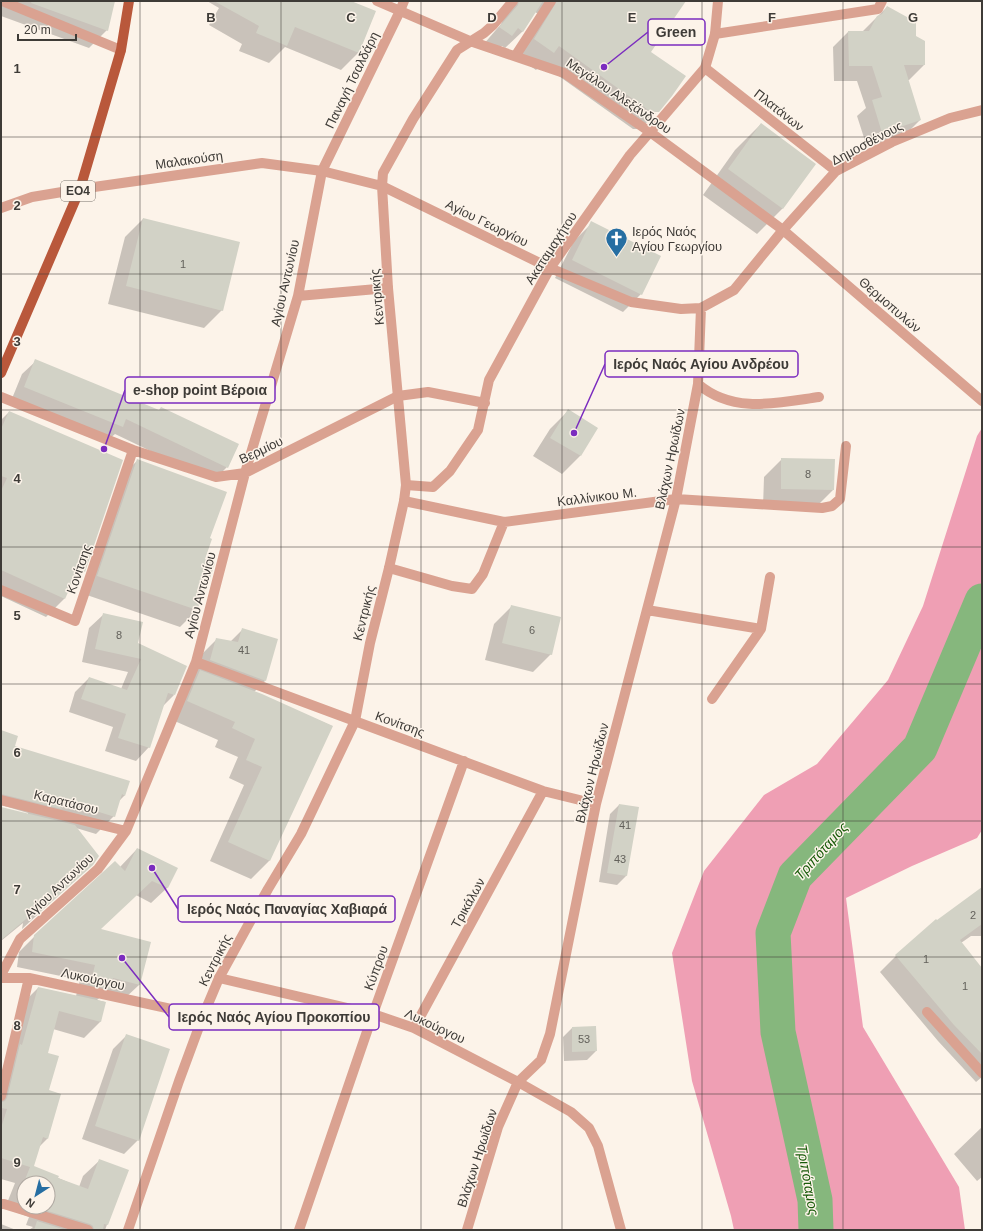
<svg xmlns="http://www.w3.org/2000/svg" width="983" height="1231" font-family="Helvetica,sans-serif">
	<style>
		.forest { fill: #ef9fb4 }
		.shadow { fill: #0003; fill-rule: evenodd }
		.lines { fill: none; stroke-linecap: round; stroke-linejoin: round }
		.river { stroke: #86b77d; stroke-width: 35 }
		.building { fill: #d2d2c6 }
		.pedestrian { stroke: #daa291; stroke-width: 10 }
		.minor { stroke: #daa291; stroke-width: 10 }
		.tertiary { stroke: #daa291; stroke-width: 10 }
		.primary { stroke: #b9583b; stroke-width: 10 }
		.grid { fill: none; stroke: #3e3b37; stroke-width: 1; stroke-opacity: 0.55 }
		.labels { text-anchor: middle; dominant-baseline: central; stroke-width: 3; stroke-linejoin: round; paint-order: stroke }
		.number-label { font-size: 11px; fill: #63615b }
		.shield { fill: #fcf3e9; stroke: #77726c; stroke-width: 1 }
		.shield-label { font-size: 12px; font-weight: bold; fill: #3e3b37 }
		.street-label { font-size: 13px; fill: #3e3b37; stroke: #fcf3e9 }
		.poi-label { font-size: 13px; fill: #3e3b37; stroke: #fcf3e9; text-anchor: start }
		.water-label { font-size: 14px; font-style: italic; fill: #175a08; stroke: #fcf3e9 }
		.grid-label { font-size: 13px; text-anchor: middle; font-weight: bold; fill: #3e3b37; stroke: #fcf3e9; stroke-width: 3; stroke-linejoin: round; paint-order: stroke }
		.leader { fill: none; stroke: #7b2cbf; stroke-width: 1.5 }
		.callout-dot { fill: #7b2cbf; stroke: #fcf3e9; stroke-width: 1.5 }
		.callout { fill: #fcf3e9; stroke: #7b2cbf; stroke-width: 1.5 }
		.callout-label { font-size: 14px; text-anchor: middle; font-weight: bold; fill: #3e3b37 }
	</style>
	<rect width="100%" height="100%" fill="#fcf3e9"/>
	<path class="forest" d="M982,428v402l-5,8 -65,28 -66,32 17,129 96,160 6,43h-231l-3,-14 -39,-135 -20,-128 32,-82 60,-76 53,-31 71,-84 35,-74 54,-170z"/>
	<path class="shadow" d="M1,1h113l-7,29 -18,18 -88,-32z
		M207,1h143l25,11 -17,41 -17,17 -56,-23 -16,16 -30,-12 3,-7 -33,-19 10,-17z
		M511,1h173l-35,51 9,59 -1,1v-1h-11v2h10l-16,16h-7l-91,-65 -6,6 -19,-13 23,-42 -5,-3 -12,19 -18,17 -3,-2 -8,7 -11,-8 18,-21z
		M887,7l28,30 9,28 -15,15h-2l13,40 -15,15 -38,12 -10,-31 9,-8 -9,-27h-23l-1,-34 15,-15h14z
		M761,124l22,84 -26,26 -54,-39 32,-45z
		M143,219l79,91 -18,18 -96,-24 17,-67z
		M592,223l49,71 -18,18 -68,-34 19,-37z
		M36,361l202,84 -11,22 -14,14 -98,-47 -7,6 -97,-39 11,-27z
		M568,411l29,17 -17,28 -18,18 -29,-18 17,-27z
		M9,412l75,160 -14,13 -6,14 -18,18 -45,-21v-176z
		M782,459l51,31 -18,18 -52,-1 1,-30z
		M137,461l72,78 -5,21 5,21 -3,2 -9,27 -17,17 -99,-34 39,-116z
		M512,606l39,48 -18,18 -48,-12 9,-36z
		M103,615l34,29 37,51 -11,11 -14,41 -13,14 -31,-10 8,-24 -44,-15 6,-20 14,-14 32,11 7,-17 -46,-10 7,-34z
		M242,630l23,51 -11,11 78,34 -63,135 -18,18 -41,-18 34,-76 -15,-7 9,-21 -23,-10 3,-7 -48,-21 29,-62 18,-18 13,3z
		M1,731l13,16 111,48 -6,6 -5,15 -18,18 -20,-6 16,36 -70,65 1,-6 -22,18v-132l27,6v-2l-27,-8z
		M619,805l19,3 -12,68 -9,9 -18,-3 11,-68z
		M137,849l39,20 -9,19 -16,15 -15,-8 -37,35 51,13 -11,42 -16,15 -20,-5 -6,5 8,2 -5,20 -16,16 -31,-9 -7,24 2,38 12,3 -13,45 -8,8 -6,20 46,20 4,-11 17,-16 27,11 -22,59h-76l4,-3 -7,-2 3,-8 -24,-9 10,-25 -14,-4v-104l21,-71 16,-16 38,8 4,-16 -63,-13 2,-15 16,-16 85,-69zM24,1183h24v24h-24z
		M982,895v41h-11l-10,7 21,26v108l-6,5 -38,-41 -58,-69 16,-16 41,-34z
		M572,1028l24,23 -9,9 -23,1 -1,-24z
		M127,1035l11,105 -14,14 -42,-15 31,-90z
		M982,1127v50l-5,4 -23,-27z
		M1,1224l15,6h-15z"/>
	<g class="lines">
		<path class="river" d="M816,1230l-1,-30 -37,-168 -5,-99 22,-57 125,-128 62,-147"/>
	</g>
	<path class="building" d="M32,1h83l-7,30 -77,-28z
		M214,1h137l25,10 -17,42 -64,-26 -8,19 -31,-13 3,-7z
		M519,1h24l-20,31 -5,-4 -6,8 -13,-9 19,-22z
		M557,1h129l-35,51 35,24 -14,20 -13,16h-8l-92,-66 -5,7 -20,-14z
		M887,6l29,16v14l9,5v24h-21l17,55 -39,13 -10,-33 10,-3 -10,-31h-23l-1,-35h21l8,-15 5,-2z
		M761,123l55,41 -33,45 -55,-40z
		M143,218l97,24 -17,69 -97,-25z
		M591,221l70,35 -19,39 -70,-35z
		M35,359l124,51 2,-3 78,37 -11,24 -102,-49 -3,8 -99,-40z
		M568,409l30,19 -17,28 -31,-18z
		M9,411l114,49 -38,112 -7,-2 -13,29 -64,-29v-79l6,-13 -6,-2v-47z
		M781,458l54,1 -1,31 -53,-1z
		M137,459l90,33 -17,46 2,1 -7,20 10,4 -6,18h-1l-11,29 -100,-34z
		M511,605l50,12 -9,38 -50,-12z
		M103,613l40,9 -5,21 49,23 -12,29 -7,-2 -18,55 -32,-10 8,-24 -45,-15 8,-22 38,13 14,-31 -46,-10z
		M242,628l36,11 -12,42 -56,-21 6,-22 22,4z
		M200,670l62,24 71,32 -63,135 -42,-19 34,-75 -16,-7 9,-21 -23,-11 3,-6 -48,-21z
		M1,730l17,6 -3,10 115,35 -5,15 -3,-2 -7,23 -61,-19 8,11 -61,-15z
		M619,804l20,3 -12,69 -20,-3z
		M1,807l74,18 24,31 -6,9 -56,50 1,-6 -37,31z
		M137,848l41,20 -10,20 -16,-7 -51,48 50,13 -11,43 -27,-7 -3,11 -20,-4 5,-20 -63,-13 2,-17 81,-74 10,10z
		M982,887v37l-22,16 22,28v86l-28,-29 -59,-70 41,-36 1,1z
		M38,987l68,15 -5,20 -42,-11 -11,42 11,3 -10,34 12,4 -13,45 -5,-2 -9,29 25,10 -1,2 30,11 11,-30 30,11 -21,55 -4,-1 -1,6h-9l-1,-4 -3,-2 -49,-15 1,-2h6v-24h-24v10l-4,-1 10,-25 -29,-9v-30l6,-19 -6,-1v-3l1,-3 3,-1 2,-3 13,-54 2,1z
		M596,1026l1,25 -25,1v-25z
		M126,1034l44,15 -31,92 -44,-15z
		M37,1221l29,9h-32z"/>
	<g class="lines">
		<path class="pedestrian" d="M400,11l4,-10
			M516,55l35,-54"/>
		<path class="minor" d="M2,1l119,49
			M715,34l163,-25 4,-8
			M705,68l131,103
			M382,186l168,82 81,34 50,7 20,-1 33,-18 49,-60 53,-59 56,-29 58,-24 32,-8
			M298,296l90,-8
			M698,384c35,30 79,19 121,13
			M1,397l132,53 83,27 29,-4 153,-77 30,-4 57,11
			M406,485l27,2 17,-16 28,-41 11,-50 61,-112 80,-113 20,-23
			M404,501l100,21 172,-23 146,9 10,-2 8,-7 6,-53
			M389,568l63,18 20,3 11,-15 21,-52
			M1,590l74,31 58,-171
			M647,610l114,19
			M196,662l347,129 53,13
			M712,699l49,-70 9,-52
			M1,800l125,31
			M1,975l19,-36 78,-70 28,-38 70,-169 49,-189 53,-177 24,-125 78,-160
			M1,978h28l174,38
			M219,978l154,36 41,14 104,54 53,30 18,16 9,18 23,84
			M927,1012l55,61
			M414,1028l129,-237
			M1,1096l28,-118
			M299,1230l74,-216 91,-253
			M467,1230l31,-103 20,-45 23,-22 9,-26 46,-230 80,-305 22,-115 3,-76"/>
		<path class="tertiary" d="M377,1l93,40 94,32 86,59 133,98 199,171
			M650,132l55,-64 10,-34 3,-33
			M1,208l31,-11 48,-8 182,-26 60,8 60,15
			M1,1204h3l84,26
			M128,1230l51,-149 24,-65 16,-38 49,-89 33,-55 54,-113 15,-78 19,-75 15,-67 2,-16 -18,-197 -6,-102 1,-13 30,-54 44,-69 27,-17 9,-8 20,-24"/>
		<path class="primary" d="M1,373l79,-184 41,-139 8,-49"/>
	</g>
	<path class="grid" d="M140,1v1229M281,1v1229M421,1v1229M562,1v1229M702,1v1229M843,1v1229M1,137h981M1,274h981M1,410h981M1,547h981M1,684h981M1,821h981M1,957h981M1,1094h981"/>
	<defs>
		<symbol id="church-pin" viewBox="-11 -11 22 30"><path d="M0 17L-7.5 6A9.5 9.5 0 1 1 7.5 6Z" fill="#266ea2" stroke="#fcf3e9"/><path d="M-1.2-6h2.4v3.5h3.3v2.4h-3.3V6h-2.4V-.1h-3.3v-2.4h3.3Z" fill="#fff"/></symbol>
	</defs>
	<g fill-rule="evenodd">
		<use href="#church-pin" x="604" y="226" width="25" height="34"/>
	</g>
	<g class="labels">
		<g class="number-label">
			<text x="183" y="264">1</text>
			<text x="808" y="474">8</text>
			<text x="532" y="630">6</text>
			<text x="119" y="635">8</text>
			<text x="244" y="650">41</text>
			<text x="625" y="825">41</text>
			<text x="620" y="859">43</text>
			<text x="973" y="915">2</text>
			<text x="926" y="959">1</text>
			<text x="965" y="986">1</text>
			<text x="584" y="1039">53</text>
		</g>
		<rect class="shield" x="61" y="181" width="34" height="20" rx="3"/>
		<g class="shield-label">
			<text x="78" y="191">ΕΟ4</text>
		</g>
		<g class="street-label">
			<text transform="translate(352 80) rotate(-64)">Παναγή Τσαλδάρη</text>
			<text transform="translate(619 96) rotate(34)">Μεγάλου Αλεξάνδρου</text>
			<text transform="translate(779 110) rotate(38)">Πλατάνων</text>
			<text transform="translate(867 143) rotate(-28)">Δημοσθένους</text>
			<text transform="translate(189 160) rotate(-8)">Μαλακούση</text>
			<text transform="translate(487 223) rotate(26)">Αγίου Γεωργίου</text>
			<text transform="translate(551 248) rotate(-57)">Ακαταμαχήτου</text>
			<text transform="translate(285 283) rotate(-77)">Αγίου Αντωνίου</text>
			<text transform="translate(377 297) rotate(-95)">Κεντρικής</text>
			<text transform="translate(890 305) rotate(41)">Θερμοπυλών</text>
			<text transform="translate(261 450) rotate(-25)">Βερμίου</text>
			<text transform="translate(670 459) rotate(-78)">Βλάχων Ηρωίδων</text>
			<text transform="translate(597 497) rotate(-7)">Καλλίνικου Μ.</text>
			<text transform="translate(79 569) rotate(-71)">Κονίτσης</text>
			<text transform="translate(200 595) rotate(-75)">Αγίου Αντωνίου</text>
			<text transform="translate(364 613) rotate(-76)">Κεντρικής</text>
			<text transform="translate(400 724) rotate(20)">Κονίτσης</text>
			<text transform="translate(592 773) rotate(-76)">Βλάχων Ηρωίδων</text>
			<text transform="translate(66 802) rotate(14)">Καρατάσου</text>
			<text transform="translate(59 886) rotate(-43)">Αγίου Αντωνίου</text>
			<text transform="translate(468 903) rotate(-61)">Τρικάλων</text>
			<text transform="translate(215 960) rotate(-63)">Κεντρικής</text>
			<text transform="translate(376 968) rotate(-70)">Κύπρου</text>
			<text transform="translate(93 979) rotate(12)">Λυκούργου</text>
			<text transform="translate(435 1026) rotate(25)">Λυκούργου</text>
			<text transform="translate(477 1158) rotate(-72)">Βλάχων Ηρωίδων</text>
		</g>
		<g class="poi-label">
			<text x="632" y="231">Ιερός Ναός<tspan x="632" dy="15">Αγίου Γεωργίου</tspan></text>
		</g>
		<g class="water-label">
			<text transform="translate(821 851) rotate(-48)">Τριπόταμος</text>
			<text transform="translate(808 1180) rotate(80)">Τριπόταμος</text>
		</g>
	</g>
	<g class="grid-label">
		<text x="211" y="22">B</text>
		<text x="351" y="22">C</text>
		<text x="492" y="22">D</text>
		<text x="632" y="22">E</text>
		<text x="772" y="22">F</text>
		<text x="913" y="22">G</text>
		<text x="17" y="73">1</text>
		<text x="17" y="210">2</text>
		<text x="17" y="346">3</text>
		<text x="17" y="483">4</text>
		<text x="17" y="620">5</text>
		<text x="17" y="757">6</text>
		<text x="17" y="894">7</text>
		<text x="17" y="1030">8</text>
		<text x="17" y="1167">9</text>
	</g>
	<path class="leader" d="M604 67L648 32M574 433L605 364M104 449L125 390M152 868L178 909M122 958L169 1017"/>
	<g class="callout-dot">
		<circle cx="604" cy="67" r="4"/>
		<circle cx="574" cy="433" r="4"/>
		<circle cx="104" cy="449" r="4"/>
		<circle cx="152" cy="868" r="4"/>
		<circle cx="122" cy="958" r="4"/>
	</g>
	<g class="callout">
		<rect x="648" y="19" width="57" height="26" rx="4"/>
		<rect x="605" y="351" width="193" height="26" rx="4"/>
		<rect x="125" y="377" width="150" height="26" rx="4"/>
		<rect x="178" y="896" width="217" height="26" rx="4"/>
		<rect x="169" y="1004" width="210" height="26" rx="4"/>
	</g>
	<g class="callout-label">
		<text x="676" y="37">Green</text>
		<text x="701" y="369">Ιερός Ναός Αγίου Ανδρέου</text>
		<text x="200" y="395">e-shop point Βέροια</text>
		<text x="287" y="914">Ιερός Ναός Παναγίας Χαβιαρά</text>
		<text x="274" y="1022">Ιερός Ναός Αγίου Προκοπίου</text>
	</g>
	<rect width="983" height="1231" fill="none" stroke="#3e3b37" stroke-width="4"/>
	<g transform="translate(36 1195) rotate(216)"><circle r="19" fill="#fcf3e9" stroke="#b0a9a2"/>
	<path d="M0-3L7 15L0 10L-7 15Z" fill="#266ea2"/>
	<text y="-6" font-size="11" font-weight="bold" text-anchor="middle" fill="#3e3b37">N</text>
	</g>
	<path d="M18 34v6h58v-6" fill="none" stroke="#3e3b37" stroke-width="2"/>
	<text x="24" y="34" font-size="12" fill="#3e3b37" stroke="#fcf3e9" stroke-width="3" paint-order="stroke">20 m</text>
</svg>
